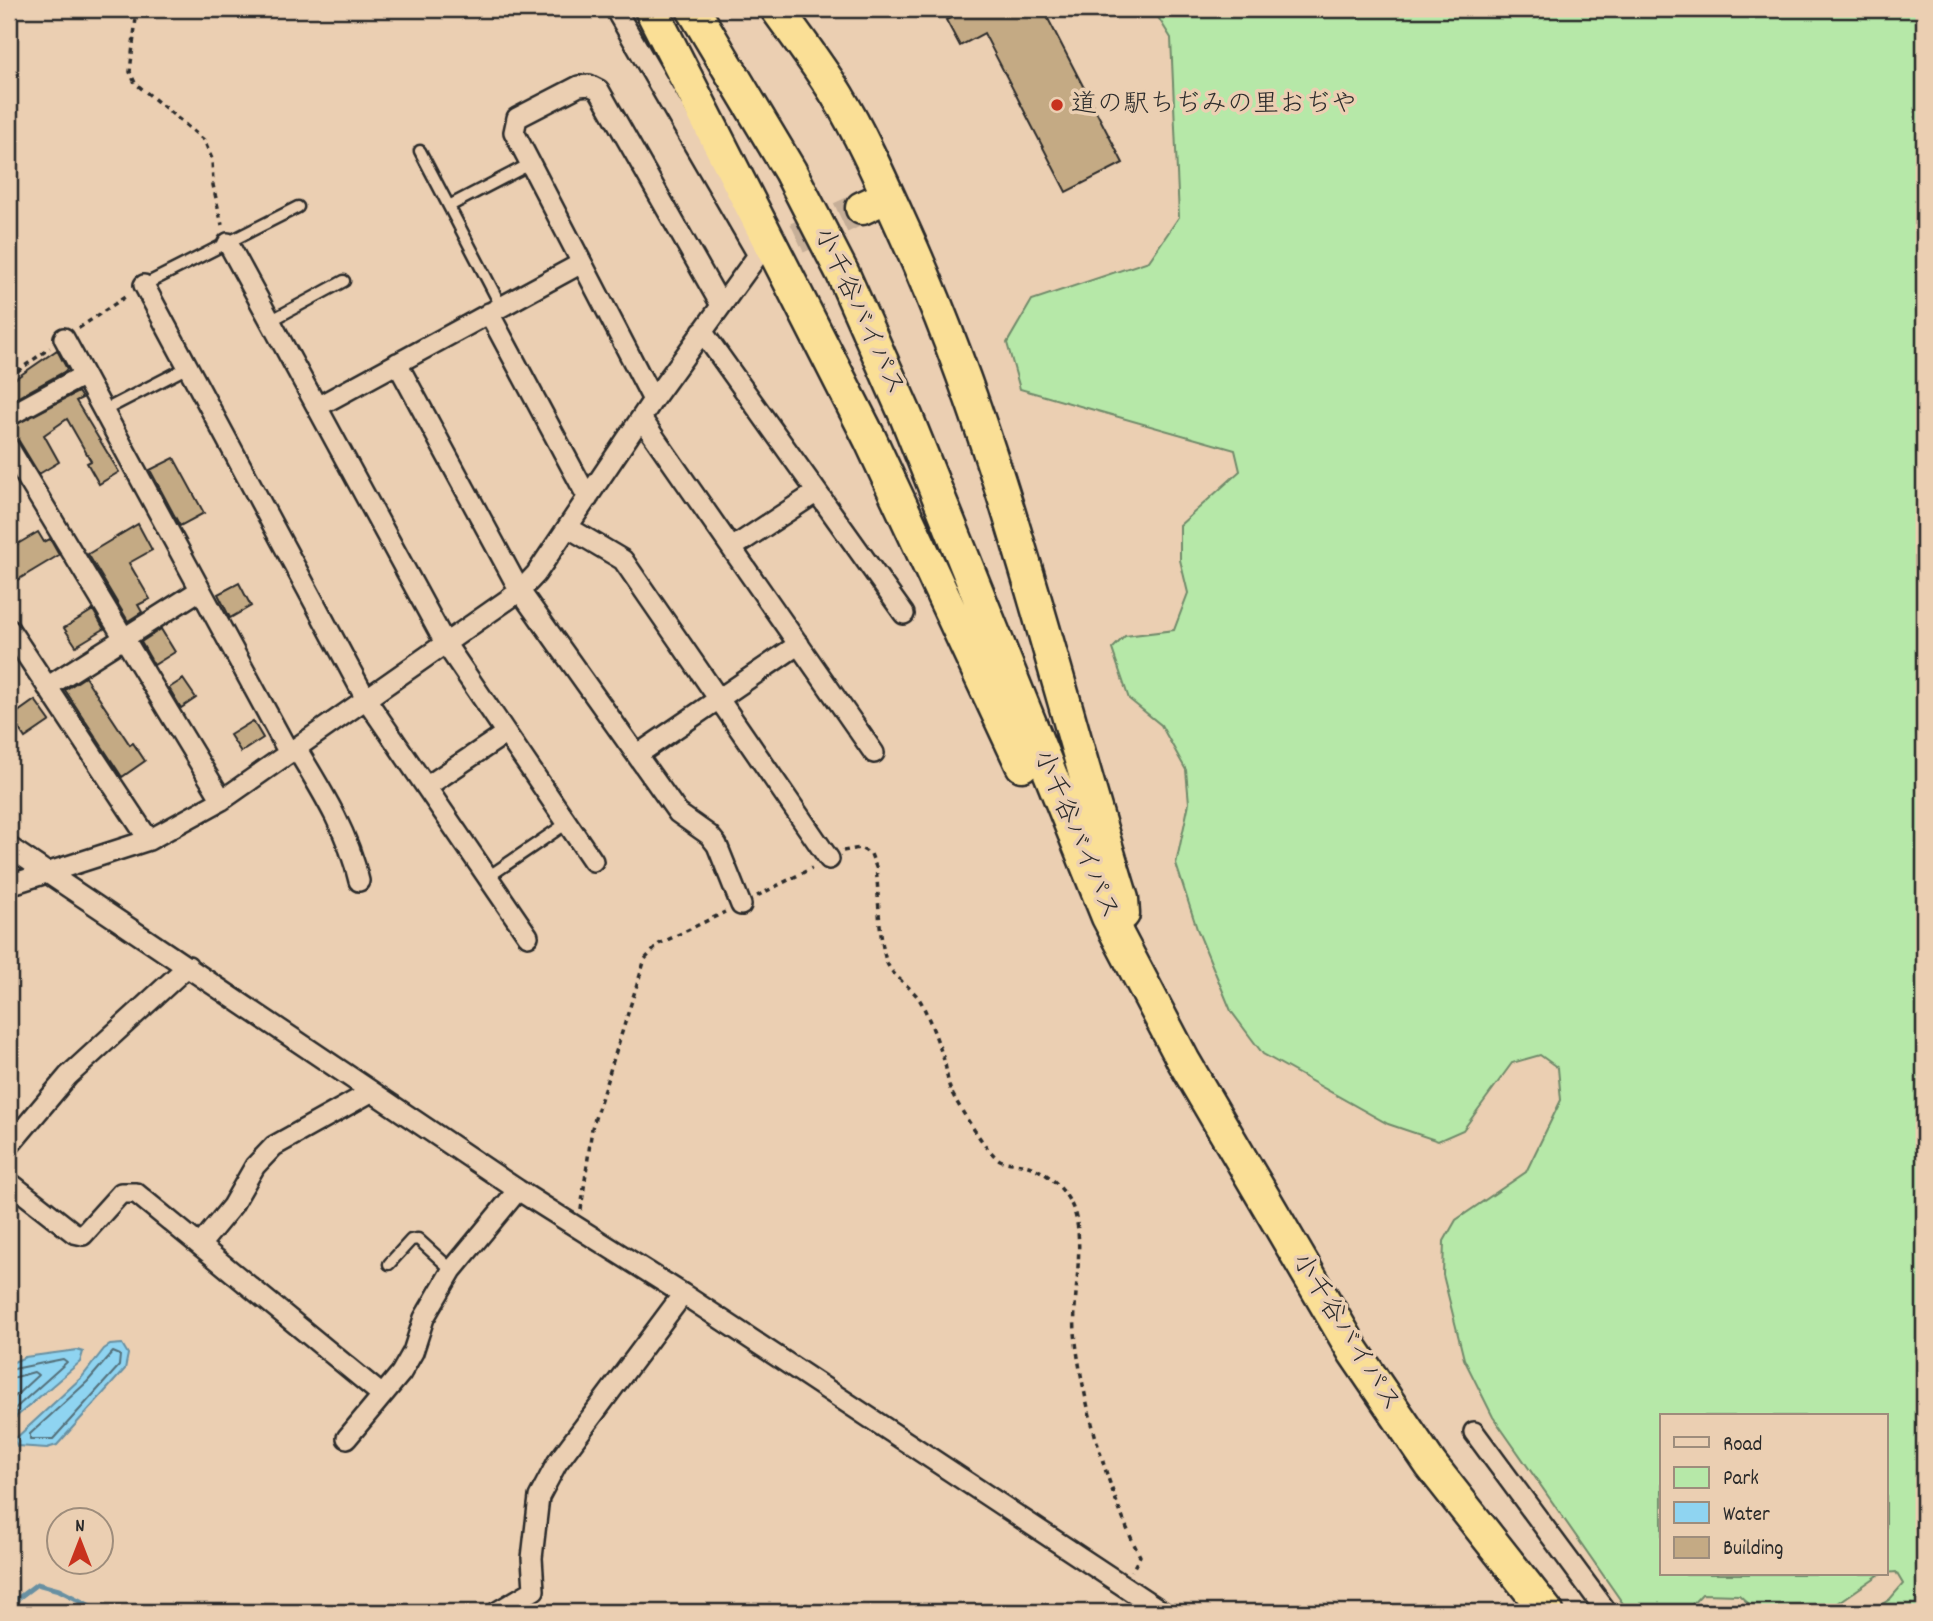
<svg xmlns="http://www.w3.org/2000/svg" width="1933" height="1621" font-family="Dekko,'Klee One',sans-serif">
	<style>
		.green { fill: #b6e8a8; stroke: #708a6a; stroke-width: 2 }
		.water { fill: #8fd4f1; stroke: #6790a2; stroke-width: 2 }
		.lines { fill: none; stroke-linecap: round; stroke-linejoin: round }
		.shore { stroke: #536f7a; stroke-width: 2 }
		.stream { stroke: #6790a2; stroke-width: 5 }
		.building { fill: #c4aa84; stroke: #2b2b2b; stroke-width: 2 }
		.trunk-tunnel { stroke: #c5ae97; stroke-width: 32; stroke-dasharray: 32 16; stroke-linecap: butt }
		.service-casing { stroke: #2b2b2b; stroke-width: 15 }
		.minor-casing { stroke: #2b2b2b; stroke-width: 24 }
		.trunk-casing { stroke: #2b2b2b; stroke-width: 37 }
		.path { stroke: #2b2b2b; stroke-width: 3.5; stroke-dasharray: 5 5; stroke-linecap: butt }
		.service { stroke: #ebcfb2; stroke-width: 10 }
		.minor { stroke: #ebcfb2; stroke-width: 19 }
		.trunk { stroke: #fadf96; stroke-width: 32 }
		.poi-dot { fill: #c8321e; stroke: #ebcfb2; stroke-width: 2.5 }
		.labels { text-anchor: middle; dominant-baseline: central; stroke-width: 7; stroke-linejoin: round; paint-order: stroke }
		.poi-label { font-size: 26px; fill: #2b2b2b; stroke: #ebcfb2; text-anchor: start }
		.street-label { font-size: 26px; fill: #2b2b2b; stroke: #ebcfb2 }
	</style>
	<rect width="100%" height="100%" fill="#ebcfb2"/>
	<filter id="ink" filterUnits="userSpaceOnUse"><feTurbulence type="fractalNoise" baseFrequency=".0143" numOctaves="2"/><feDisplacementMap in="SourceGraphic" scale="14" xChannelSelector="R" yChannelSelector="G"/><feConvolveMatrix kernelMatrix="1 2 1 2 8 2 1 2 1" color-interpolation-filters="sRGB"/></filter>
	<g filter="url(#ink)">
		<path class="green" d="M1153,9h771v1603h-54l20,-13 13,-15 -7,-12 -10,1v-157h-224v158h218l-55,38h-67l-19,-17 -37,-1 -17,18h-51l-10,-7 -131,-188 -29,-58 -21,-84 1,-34 12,-21 70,-48 35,-72 -3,-32 -18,-13 -28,8 -49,67 -25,11 -50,-17 -125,-70 -32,-43 -34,-82 -21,-65 13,-61 -3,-33 -25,-45 -32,-26 -17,-50 13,-13 49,-6 14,-37 -8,-33v-35l60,-54 -5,-21 -215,-61 -13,-46 25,-43 117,-39 30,-44 -8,-179z"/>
		<path class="water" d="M122,1344l6,10 -3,15 -68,76 -10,3 -30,-2 -3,-6 68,-63 22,-28 6,-4z
			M77,1350l6,2 -3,10 -71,61v-59l16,-7z"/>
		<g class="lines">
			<path class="shore" d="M113,1352l7,3 -1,11 -66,73h-23v-5l57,-52z
				M9,1370l54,-11 4,3 -58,52
				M9,1379l25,-7 4,3 -29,27"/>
			<path class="stream" d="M9,1605l28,-21 22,6 43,22"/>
		</g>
		<path class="building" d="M969,9h74l80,154 -57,29 -82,-159 -24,13 -14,-26z
			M57,350l10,19 -3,3 -49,27 -6,-10v-6z
			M78,392l4,6 -6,3 43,71 -20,12 -12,-21 4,-2 -24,-42 -23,16 15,27 -20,12 -20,-33 -10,-5v-8z
			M174,458l30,55 -24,13 -30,-56z
			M138,524l14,26 -23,13 21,36 -12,6 4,7 -14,9 -40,-67z
			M38,532l6,10 6,-3 9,16 -50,30v-36z
			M239,583l12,23 -21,12 -12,-24z
			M93,610l11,19 -28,17 -12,-18z
			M161,629l14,23 -21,13 -13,-23z
			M85,677l45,68 3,-2 12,18 -23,16 -57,-87z
			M183,679l13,19 -15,10 -12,-20z
			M35,700l15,21 -25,17 -14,-21z
			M253,721l10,17 -22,14 -11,-17z"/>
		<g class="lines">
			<path class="trunk-tunnel" d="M797,238l65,-30"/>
			<defs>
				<path id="service" d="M420,151l81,155
					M449,206l81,-42
					M144,285l154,-78
					M270,321l74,-40
					M103,411l85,-44
					M488,877l79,-54
					M389,1264l22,-24 7,-1 34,31"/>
				<path id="minor" d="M615,9l143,246
					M228,243l217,400 148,218
					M144,285l222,414 162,237
					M489,313l99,185
					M702,331l202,283
					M64,338l225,415
					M397,363l123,228 158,222 31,22 8,10 24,60
					M653,400l-139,-268 3,-14 62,-32 10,-1 10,5 122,215
					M317,407l263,-143
					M9,416l75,-41
					M641,418l233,335
					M9,448l213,352
					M569,528l54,32 206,299
					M732,548l85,-56
					M9,629l140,211
					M47,687l153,-97
					M296,748c26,43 52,84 63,133
					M637,755l162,-111
					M426,787l80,-54
					M9,847l509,343 165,104 480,318
					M9,885l140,-45 73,-40 298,-209 16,-17 117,-174 105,-145 14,-6
					M9,1146l59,-70 120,-110
					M9,1182l65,51 9,2 38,-42h15l246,202
					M200,1245l32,-39 23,-40 19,-20 97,-54
					M1474,1432l133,180
					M347,1438l54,-65 12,-21 11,-34 28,-48 66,-80
					M497,1612l37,-22 -2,-32 7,-61 18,-34 126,-169"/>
				<path id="trunk" d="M651,9l219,430 152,326
					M693,9l97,162 53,103 63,142 202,501 75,143 171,292 77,113 116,147
					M777,9c20,28 42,57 60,86 26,43 47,92 68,138 97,213 148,443 217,666l1,15
					M862,208l26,-12"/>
			</defs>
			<use href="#service" class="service-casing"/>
			<use href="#minor" class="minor-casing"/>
			<use href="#trunk" class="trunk-casing"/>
			<path class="path" d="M137,9l-7,63 5,11 69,57 8,19 1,26 9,40
				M79,328l49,-33
				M9,377l41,-29
				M843,851l17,-3 11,6 5,13c3,29 2,61 9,90 5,22 29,28 38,49 8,17 15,36 21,54 3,10 3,22 7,31 8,16 35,61 49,69 6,3 15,3 21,4 22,5 38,18 49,38 18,31 2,93 5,130 5,63 36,169 65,224l-8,15
				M757,896l55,-28
				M581,1210l11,-82 53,-169 14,-15 66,-32"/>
			<use href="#service" class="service"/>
			<use href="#minor" class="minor"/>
			<use href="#trunk" class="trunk"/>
		</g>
	</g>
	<circle class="poi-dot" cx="1057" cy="105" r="7"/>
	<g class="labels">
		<g class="poi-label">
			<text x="1071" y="105">道の駅ちぢみの里おぢや</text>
		</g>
		<g class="street-label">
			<text transform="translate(858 312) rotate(65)">小千谷バイパス</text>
			<text transform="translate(1075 835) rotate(67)">小千谷バイパス</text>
			<text transform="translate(1345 1333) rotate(58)">小千谷バイパス</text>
		</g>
	</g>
	<rect width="1933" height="1621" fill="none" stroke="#ebcfb2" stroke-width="35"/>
	<rect x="18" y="18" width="1898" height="1586" fill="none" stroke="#2b2b2b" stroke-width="2.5" filter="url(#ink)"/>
	<rect x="1660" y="1414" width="228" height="161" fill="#ebcfb2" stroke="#9e8d7c" stroke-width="2"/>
	<rect x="1674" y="1437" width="35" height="10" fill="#ebcfb2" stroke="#9e8d7c" stroke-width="2"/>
	<text x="1723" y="1450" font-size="21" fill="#2b2b2b">Road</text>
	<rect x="1674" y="1467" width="35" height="21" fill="#b6e8a8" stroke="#9e8d7c" stroke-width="2"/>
	<text x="1723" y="1484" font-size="21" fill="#2b2b2b">Park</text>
	<rect x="1674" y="1502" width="35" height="21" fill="#8fd4f1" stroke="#9e8d7c" stroke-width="2"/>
	<text x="1723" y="1520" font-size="21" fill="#2b2b2b">Water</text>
	<rect x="1674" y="1537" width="35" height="21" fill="#c4aa84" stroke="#9e8d7c" stroke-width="2"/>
	<text x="1723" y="1554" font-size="21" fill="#2b2b2b">Building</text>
	<g transform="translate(80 1541)"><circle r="33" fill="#ebcfb2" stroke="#9e8d7c" stroke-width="2"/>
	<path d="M0-5L12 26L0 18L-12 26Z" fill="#c8321e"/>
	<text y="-10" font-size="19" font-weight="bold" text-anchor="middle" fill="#2b2b2b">N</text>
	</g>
</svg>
